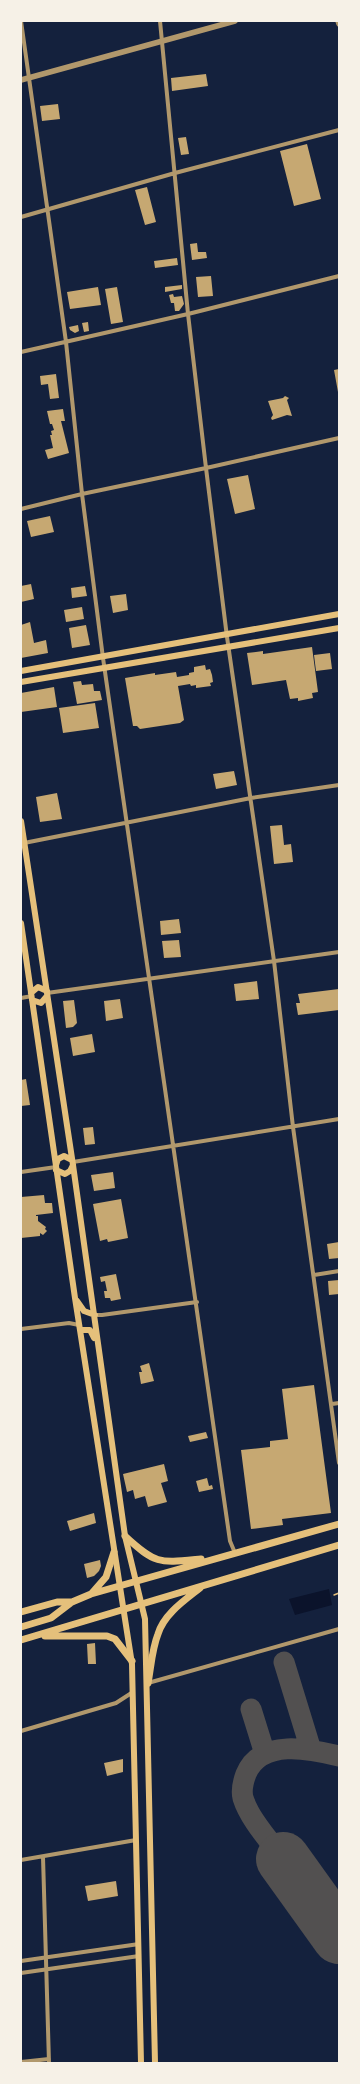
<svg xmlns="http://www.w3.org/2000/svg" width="360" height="2084" font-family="'Golos Text',sans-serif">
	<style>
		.water { fill: #0b132b }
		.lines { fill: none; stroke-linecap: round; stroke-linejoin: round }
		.taxiway { stroke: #525050; stroke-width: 21 }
		.runway { stroke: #525050; stroke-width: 54 }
		.building { fill: #c6a872 }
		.path { stroke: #e5c07b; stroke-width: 1.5 }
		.minor { stroke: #b1986c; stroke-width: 4 }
		.tertiary { stroke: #b1986c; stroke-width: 5.5 }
		.secondary { stroke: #e5c07b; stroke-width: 6 }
		.primary { stroke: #e5c07b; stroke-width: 7 }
	</style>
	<rect width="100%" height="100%" fill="#14213d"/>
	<path class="water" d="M329,1589l3,16 -37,10 -6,-16z"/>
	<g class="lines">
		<path class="taxiway" d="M284,1662l27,88
			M251,1709l14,45
			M283,1859c-13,-18 -33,-39 -40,-61 -2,-8 0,-16 3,-24 15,-36 64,-25 93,-18"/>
		<path class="runway" d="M283,1859l56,78"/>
	</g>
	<path class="building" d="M206,74l2,12 -36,5 -1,-13z
		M58,104l2,15 -18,2 -2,-15z
		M186,137l3,17 -8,1 -3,-17z
		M307,144l14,55 -27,7 -14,-55z
		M147,187l9,35 -11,3 -10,-35z
		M197,243l1,9h8l1,6 -15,2 -2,-16z
		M177,258l1,7 -23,3 -1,-7z
		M211,276l2,20 -15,1 -2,-20z
		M182,285v4l-17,3v-5z
		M98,287l3,18 -31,4 -3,-17z
		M117,287l6,35 -12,2 -6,-35z
		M173,294l1,3 8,-1 2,8 -5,7h-4l-1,-8h-3l-2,-8z
		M88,322l1,9 -5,1 -2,-9z
		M78,325l1,6 -4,2 -5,-3 -1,-3z
		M339,369v23h-1l-4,-22z
		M56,374l3,24 -9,1 -2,-15 -7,1 -1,-9z
		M285,396l4,2 -2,2 5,16 -5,-1 -15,5 -1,-2 2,-3 -5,-14 15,-3z
		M63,409l2,12h-4l8,32 -21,6 -3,-9 8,-2 -3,-13h2l-1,-4 3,-1 -2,-6h-2l-3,-13z
		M248,475l7,34 -20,5 -8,-35z
		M50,516l4,16 -23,5 -4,-16z
		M31,584l3,15 -13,3v-16z
		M85,586l2,10 -15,2 -1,-10z
		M126,594l2,16 -15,3 -3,-17z
		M82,607l2,12 -18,3 -2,-12z
		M30,622l4,21 12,-3 2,13 -27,5v-33z
		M86,625l4,20 -18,3 -3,-20z
		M312,647l6,45 -6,1 1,5 -15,3v-3l-8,1 -4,-19 -34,5 -5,-32 16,-2v3z
		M330,653l2,16 -16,2 -2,-16z
		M205,665l1,5 4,-1 2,6 1,7 -3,1 1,3 -15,2v-3l-5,1 -1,-2 -12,2 6,34 -4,3 -40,6 -3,-3h-4l-8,-48 30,-5v2l21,-3 1,5 12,-2v-2l5,-1v-5z
		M81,681l1,4 11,-1 1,7h6l2,9 -25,4 -4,-22z
		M54,687l3,20 -36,5v-19z
		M95,703l4,25 -36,5 -4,-25z
		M234,771l3,14 -21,4 -3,-15z
		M57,793l5,26 -22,3 -4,-25z
		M282,825l2,20 7,-1 2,18 -19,2 -4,-38z
		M179,919l2,14 -20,2 -1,-14z
		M179,940l2,17 -17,1 -2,-17z
		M257,981l2,18 -23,2 -2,-17z
		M339,989v21l-41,5 -2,-12h4l-2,-9z
		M120,999l3,19 -17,3 -2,-20z
		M74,1000l3,23 -4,4 -7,1 -3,-27z
		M92,1034l3,18 -22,4 -3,-18z
		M26,1079l4,26 -9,1v-26z
		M93,1127l2,17 -10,1 -2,-17z
		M113,1172l2,16 -21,3 -3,-16z
		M44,1195l1,8h7l1,10 -17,2v1h2v5l8,6 -1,2 2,2 -4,4 -3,-2v3l-19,2v-41z
		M121,1199l7,39 -20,4 -1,-3 -7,2 -7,-37z
		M339,1242v16l-10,1 -2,-15z
		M116,1274l5,25 -10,2 -1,-3h-5l-1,-7h3l-2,-10 -4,1 -1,-5z
		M339,1280v14l-10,1 -1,-14z
		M149,1363l5,18 -13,3 -2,-12h3l-2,-6z
		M314,1385l17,128 -49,6 1,6 -32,4 -10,-79 29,-3v-6l18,-2 -6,-50z
		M206,1432l2,6 -18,4 -2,-6z
		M164,1464l4,17 -7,2 6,19 -19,5 -3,-11 -10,3 -2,-9 -6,2 -4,-18z
		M207,1478l2,8 3,-1 1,4 -14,3 -3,-11z
		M94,1513l2,10 -26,8 -3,-10z
		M100,1560l1,6 -2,5 -5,5 -7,2 -3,-14z
		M95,1643l1,21h-8l-1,-20z
		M123,1759v13l-16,4 -3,-13z
		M116,1881l2,15 -30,5 -3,-15z"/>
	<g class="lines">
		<path class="path" d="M334,1595l5,-2"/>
		<path class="minor" d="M21,21l45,321 16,152 21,164 127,883 5,12
			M160,21l28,293 18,154 21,169 47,324 19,166 46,336
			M21,217l154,-44 164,-43
			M21,352l167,-38 151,-38
			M21,509l61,-15 124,-26 133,-30
			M24,843l227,-45 88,-13
			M47,993l292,-41
			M21,998l11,-2
			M73,1162l266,-43
			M21,1172l35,-5
			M314,1275l25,-4
			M95,1315h7l95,-13
			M21,1329l48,-6 10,2
			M332,1404l7,-1
			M148,1683l191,-54
			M21,1731l95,-28 17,-11
			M43,1857l6,206
			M21,1860l115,-20
			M21,1961l118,-17
			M21,1973l118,-17
			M21,2062l28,-3"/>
		<path class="tertiary" d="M338,21l1,3
			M21,80l214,-59"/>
		<path class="secondary" d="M21,671l318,-57
			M21,682l318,-54
			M21,821l52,344 52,371 20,83 10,444
			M21,923l54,375 57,366 9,399
			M31,993l7,-6 9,4
			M32,1000l9,3 6,-7
			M56,1165l2,-6 6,-3 8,4
			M56,1170l9,4 5,-3 3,-6
			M77,1301l7,10 11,4
			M80,1330h10l4,8"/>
		<path class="primary" d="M125,1536c31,29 35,27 76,23
			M92,1593l14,-16 8,-25
			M21,1612l36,-10h15
			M21,1627l30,-9 21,-16 19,-8 248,-70
			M45,1636h62l8,3 17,22
			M21,1640l318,-95
			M148,1683c3,-16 4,-34 10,-49 6,-20 27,-34 42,-46"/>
	</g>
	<rect width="360" height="2084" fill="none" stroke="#f6f1e7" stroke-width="44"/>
</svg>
